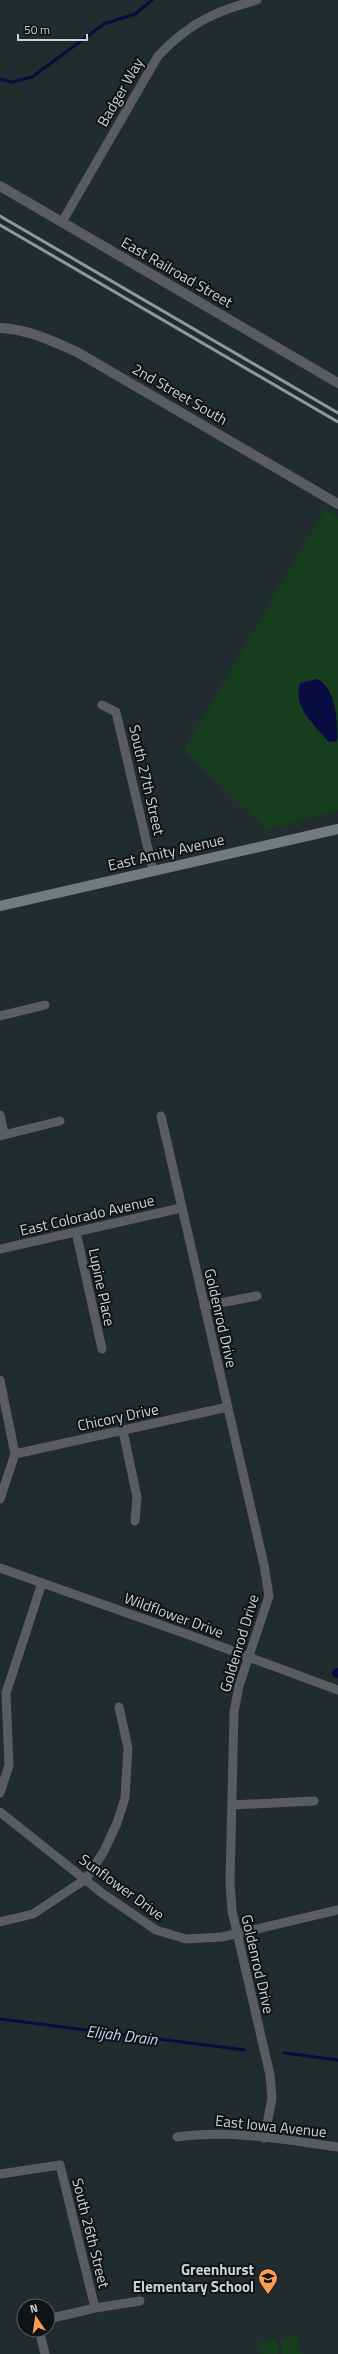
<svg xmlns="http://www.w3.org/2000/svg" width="338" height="2354" font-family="'Titillium Web',sans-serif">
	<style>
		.green { fill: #173d1f }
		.water { fill: #080c40 }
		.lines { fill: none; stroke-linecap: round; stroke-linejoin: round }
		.stream { stroke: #080c40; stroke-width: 3 }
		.canal { stroke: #080c40; stroke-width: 10 }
		.minor { stroke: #595d61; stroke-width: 9 }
		.tertiary { stroke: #595d61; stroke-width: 10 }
		.secondary { stroke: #747a7f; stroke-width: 10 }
		.rail { stroke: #90989a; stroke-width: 3 }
		.labels { text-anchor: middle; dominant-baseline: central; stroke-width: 4; stroke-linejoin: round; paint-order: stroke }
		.street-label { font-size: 15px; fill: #cbd2d4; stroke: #0f1314 }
		.poi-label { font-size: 15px; font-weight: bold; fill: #cbd2d4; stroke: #0f1314; text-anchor: end }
		.water-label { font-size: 16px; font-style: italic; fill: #c6d1f4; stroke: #0f1314 }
	</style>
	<rect width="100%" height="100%" fill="#212c2e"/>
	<path class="green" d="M325,509l13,8v293l-71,20 -83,-80z
		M297,2334l4,20h-18l-4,-15z
		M276,2339l3,15h-19l-2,-11z"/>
	<path class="water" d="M316,679c20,7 22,44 21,62l-8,1c-14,-16 -37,-36 -29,-59z"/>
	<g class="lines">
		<path class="stream" d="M0,79l12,3 20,-5 72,-53 31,-10 17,-14
			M0,2019l245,31
			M284,2053l54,7"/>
		<path class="canal" d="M337,1673h1"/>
		<path class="minor" d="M62,222l96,-166c30,-32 57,-45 99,-56
			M102,705l14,7 37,158
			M0,1016l45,-11
			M0,1115l4,19
			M161,1116l103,449 5,31 -30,90 -5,26 -4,170 2,29 38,164 2,24 -8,39
			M0,1136l60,-15
			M76,1232l26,117
			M0,1249l181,-41
			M204,1306l53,-10
			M0,1380l15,74 -15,45
			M123,1431l14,66 -2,24
			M15,1454l213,-47
			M0,1568l192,68 146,54
			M0,1793l9,-28 -3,-72 36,-110
			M232,1805l82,-4
			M0,1812l102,81 54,37 30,9 36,-2 116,-27
			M0,1922l33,-8 53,-35 18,-28 13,-28 8,-25 3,-50 -9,-41
			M177,2137c54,-8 107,3 161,10
			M0,2174l60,-9 35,143
			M48,2319l47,-11 45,-7
			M39,2330l6,24"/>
		<path class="tertiary" d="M0,186l338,197
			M0,328c27,1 53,13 77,24l261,152"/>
		<path class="secondary" d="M0,906l338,-77"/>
		<path class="rail" d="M0,216l338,197
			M0,225l338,197"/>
	</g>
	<defs>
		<symbol id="school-pin" viewBox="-11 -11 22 30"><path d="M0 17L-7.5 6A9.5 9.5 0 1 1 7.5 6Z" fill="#fc9d53" stroke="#0f1314"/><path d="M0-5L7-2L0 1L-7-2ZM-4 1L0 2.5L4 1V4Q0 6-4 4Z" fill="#111"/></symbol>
	</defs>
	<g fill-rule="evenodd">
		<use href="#school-pin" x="257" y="2267" width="22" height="30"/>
	</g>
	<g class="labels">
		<g class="street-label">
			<text transform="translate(120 92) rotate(-60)">Badger Way</text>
			<text transform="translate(177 272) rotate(30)">East Railroad Street</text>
			<text transform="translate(180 394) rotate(30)">2nd Street South</text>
			<text transform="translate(147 780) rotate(77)">South 27th Street</text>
			<text transform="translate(166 852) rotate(-13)">East Amity Avenue</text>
			<text transform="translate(87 1215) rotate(-13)">East Colorado Avenue</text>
			<text transform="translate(102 1287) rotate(78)">Lupine Place</text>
			<text transform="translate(221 1318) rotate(77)">Goldenrod Drive</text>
			<text transform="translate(118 1417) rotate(-12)">Chicory Drive</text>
			<text transform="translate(174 1615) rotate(20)">Wildflower Drive</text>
			<text transform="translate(239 1643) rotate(-73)">Goldenrod Drive</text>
			<text transform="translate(122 1887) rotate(36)">Sunflower Drive</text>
			<text transform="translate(258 1964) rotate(77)">Goldenrod Drive</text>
			<text transform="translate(271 2126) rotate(6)">East Iowa Avenue</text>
			<text transform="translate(91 2233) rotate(76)">South 26th Street</text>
		</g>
		<g class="poi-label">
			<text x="254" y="2269">Greenhurst<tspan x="254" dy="17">Elementary School</tspan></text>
		</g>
		<g class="water-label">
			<text transform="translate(122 2035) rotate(7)">Elijah Drain</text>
		</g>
	</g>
	<g transform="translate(36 2318) rotate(347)"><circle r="19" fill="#0f1314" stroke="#5a5f61"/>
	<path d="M0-3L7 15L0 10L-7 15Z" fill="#fc9d53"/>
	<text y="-6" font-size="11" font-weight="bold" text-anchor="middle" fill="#cbd2d4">N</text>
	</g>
	<path d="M18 34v6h69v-6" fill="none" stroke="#cbd2d4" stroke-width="2"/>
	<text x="24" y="34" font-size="12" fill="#cbd2d4" stroke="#0f1314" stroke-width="3" paint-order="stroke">50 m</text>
</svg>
